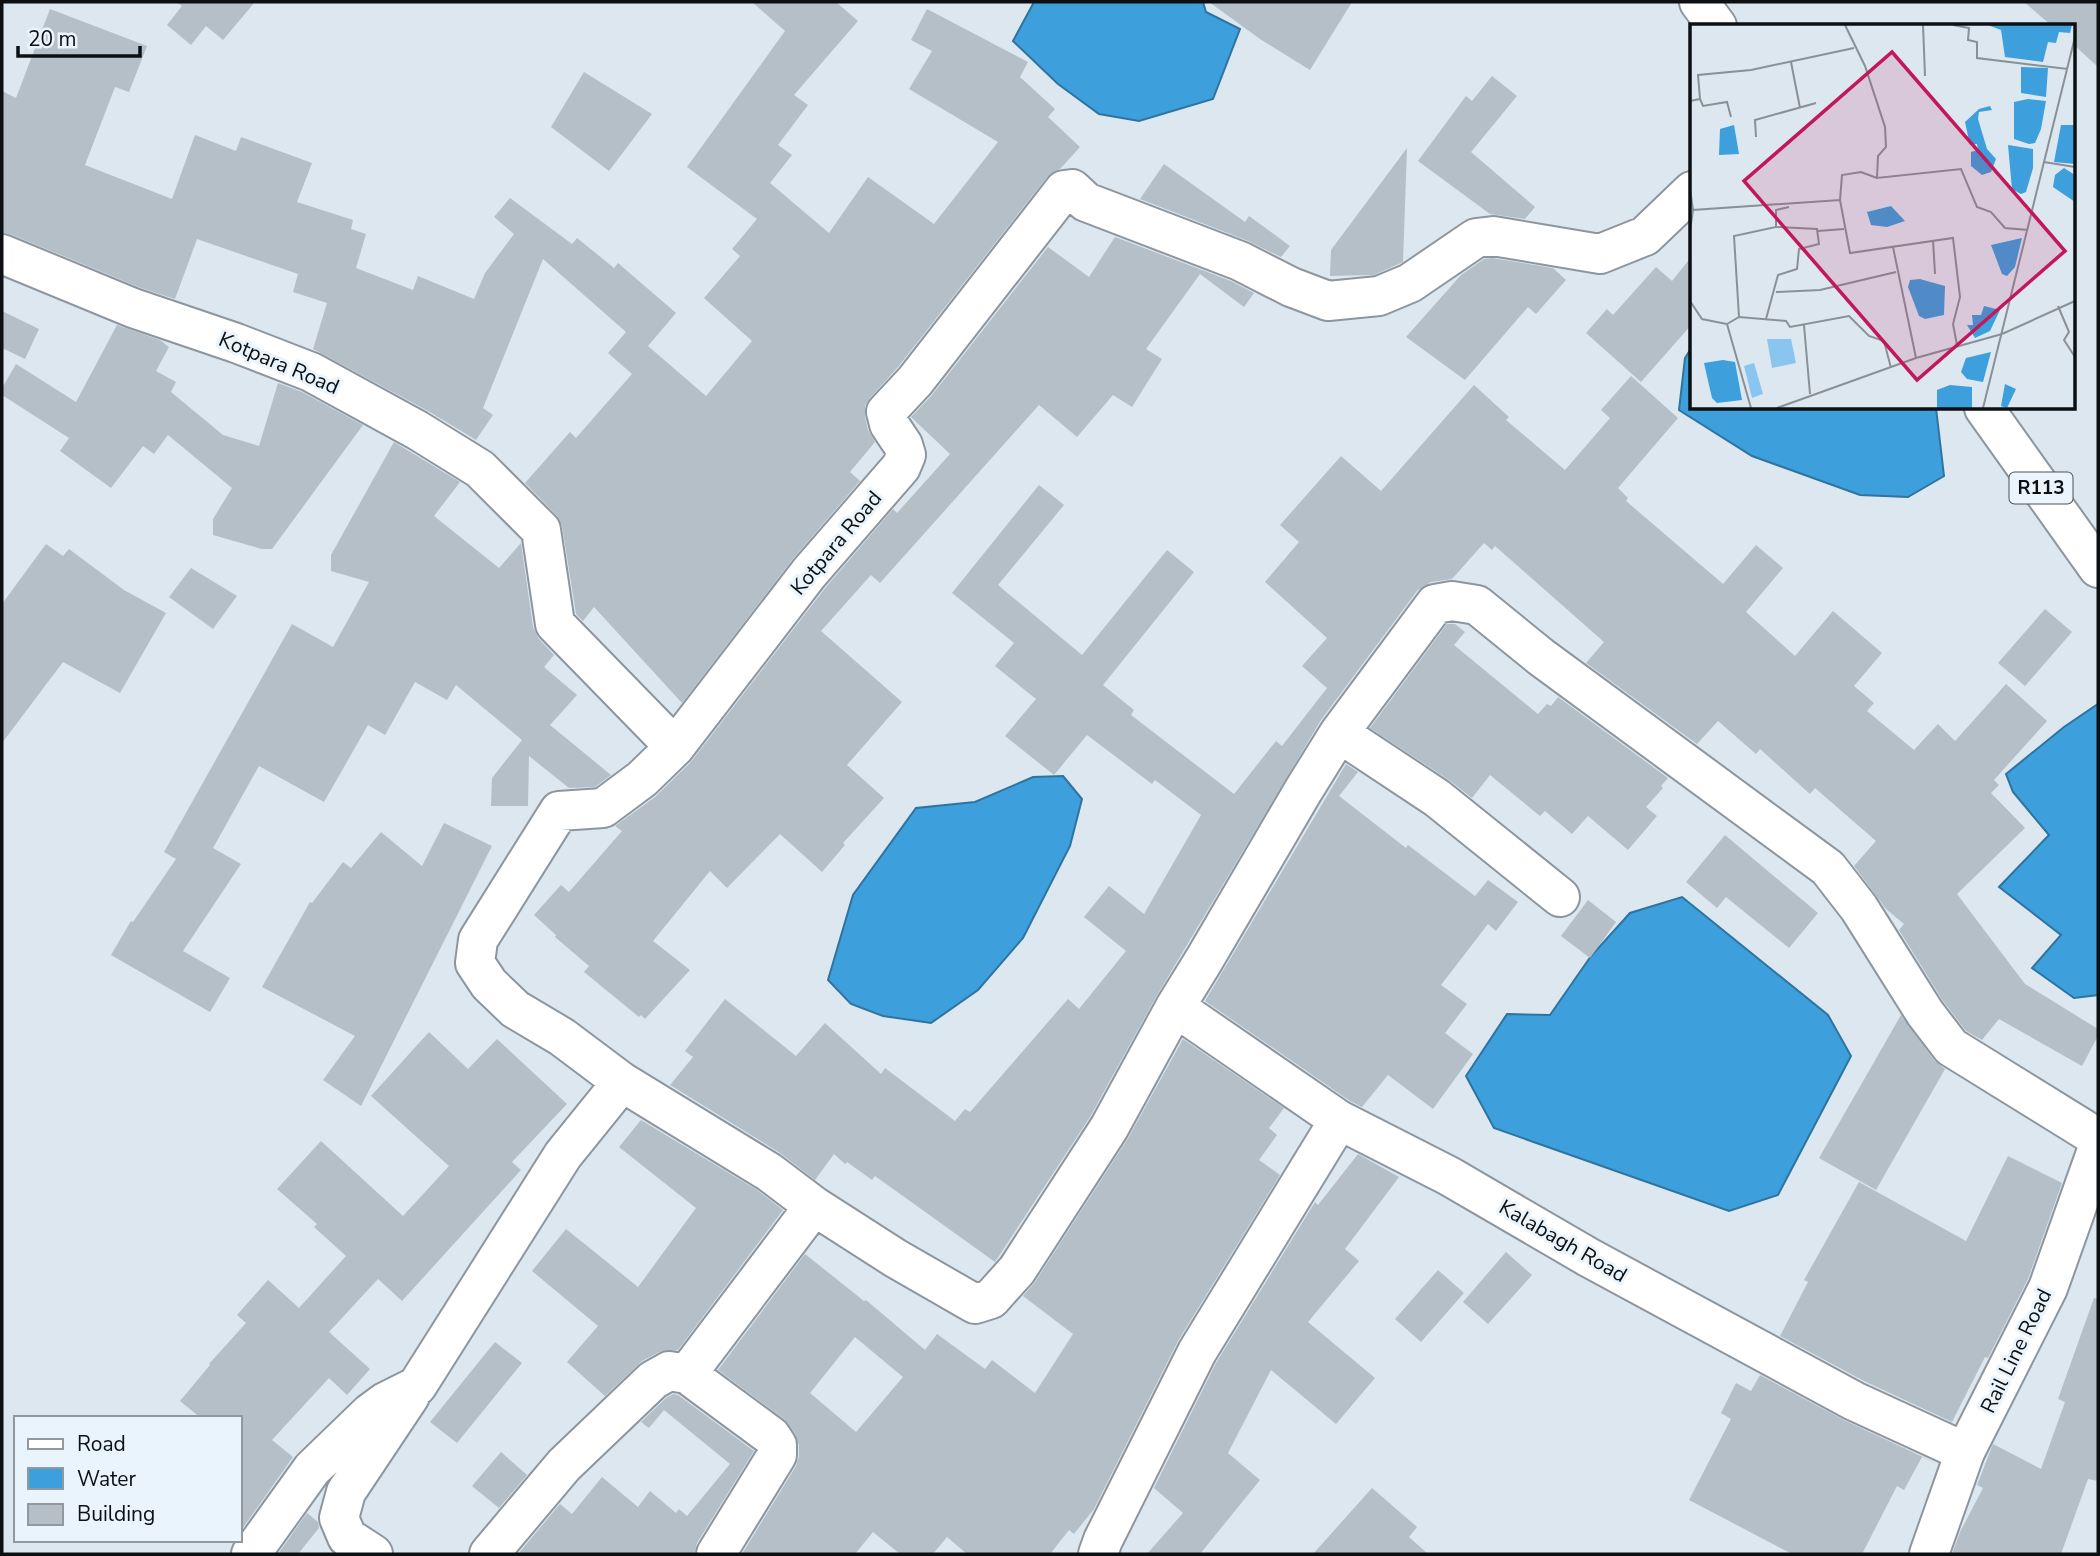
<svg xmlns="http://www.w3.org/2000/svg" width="2100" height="1556" font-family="'Nunito Sans',sans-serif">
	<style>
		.water { fill: #3d9fdb; stroke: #2e749f; stroke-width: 2 }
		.building { fill: #b5bfc7; fill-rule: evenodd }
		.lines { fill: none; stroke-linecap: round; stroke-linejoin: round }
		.street-casing { stroke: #8d969e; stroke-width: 42 }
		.secondary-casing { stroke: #8d969e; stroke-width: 42 }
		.primary-casing { stroke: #8d969e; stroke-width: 42 }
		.street { stroke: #fff; stroke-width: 38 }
		.secondary { stroke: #fff; stroke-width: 38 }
		.primary { stroke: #fff; stroke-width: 38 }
		.labels { text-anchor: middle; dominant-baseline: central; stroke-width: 6; stroke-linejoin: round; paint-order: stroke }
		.shield { fill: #eaf4fc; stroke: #4f5459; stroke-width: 2 }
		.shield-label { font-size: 19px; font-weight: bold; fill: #0c1013 }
		.street-label { font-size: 21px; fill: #0c1013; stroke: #eaf4fc }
		.inset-road { fill: none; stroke: #899197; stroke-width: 2 }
		.view { fill: #c2185b; fill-opacity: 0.15; stroke: #c2185b; stroke-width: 3.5 }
		.inset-edge { fill: none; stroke: #0c1013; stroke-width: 3.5 }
	</style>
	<rect width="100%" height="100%" fill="#dce7ef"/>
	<path class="water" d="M1034,2h169l3,10 34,17 -27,70 -74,22 -40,-7 -41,-30 -45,-43z
		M1692,347v61h244l8,68 -36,21 -48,-2 -108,-39 -73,-46 6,-52z
		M2098,704v291l-24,3 -42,-30 29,-33 -62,-48 50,-52 -36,-43 -7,-18 58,-47z
		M1063,776l19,23 -12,47 -47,92 -45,52 -47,33 -48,-7 -32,-12 -23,-24 25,-85 63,-87 59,-6 58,-25z
		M1682,897l146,118 23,41 -73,139 -49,16 -235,-83 -28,-52 41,-62 43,1 41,-59 39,-43z"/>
	<path class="building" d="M176,2h79l-32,38 -17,-14 -15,19 -24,-20 15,-19z
		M752,2h84l22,19 -64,74 14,10 -30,40 14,10 -22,28 59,50 39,-56 66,47 64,-82 -89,-53 23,-38 -21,-11 16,-31 101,53 -8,15 35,32 -7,8 32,30 -20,22 -13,8 -149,190 -28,31 -5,8v11l3,13 7,12 -25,30 10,9 -68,79 -110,143 -88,-96 -11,14 -7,-7 -14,-88 -6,-11 -31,-32 45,-51 6,6 56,-64 -24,-21 18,-21 -83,-73 -60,149 10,7 -17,25 -48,-29 -115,-62 14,-46 -34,-11 5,-18 -101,-35 -22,60 -34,-11 -131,-54 -8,-1v-142l14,7 34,-89 97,37 -18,46 -14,-5 -30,78 87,34 23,-64 41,16 5,-14 71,26 -15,39 56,18 -2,9 15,5 -10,34 57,22 5,-14 56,23 11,-26 29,-39 -20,-17 16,-19 62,46 5,-6 37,30 4,-5 58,50 -28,33 58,50 46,-55 -48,-43 36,-42 -8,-7 25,-30 -70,-52 98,-136z
		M1209,2h143l-42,68 -50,-31z
		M2024,2h74v65l-24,-22v-19h-22z
		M584,72l68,42 -43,57 -58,-44z
		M1492,76l25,20 -46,56 64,55 -10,12 -35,-5 -72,-53 48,-65 6,5z
		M1407,148l-4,114 -29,13 -44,1 1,-26z
		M1164,164l81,58 4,-6 41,30 -9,11 -33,-16 -108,-42z
		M1115,237l116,44 23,12 -10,14 -44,-33 -54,75 16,10 -30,48 -19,-12 -36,42 -38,-32 -159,178 -9,-8 -50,56 81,71 -55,63 37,33 -41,45 2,2 -23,27 -42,-38 -53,54 -17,-17 -57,70 37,29 -45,49 -4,-4 -2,2 -55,-45 5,-6 -34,-29 1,-2 -22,-20 27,-30 8,7 53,-61 -7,-5 40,-29 35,-34 136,-176 67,-78 4,4 53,-59 -39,-37 21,-22 116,-148 41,30z
		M1692,256v68l-51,58 -55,-49 21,-24 6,6 43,-48 16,14z
		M1492,258l61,10 13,12 -30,34 -8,-7 -63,73 -59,-43 55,-62 23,-16z
		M2,311l37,18 -14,30 -23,-11z
		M117,325l43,15 9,7 -13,24 20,11 -5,10 52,43 36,11 19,-63 24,9 61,33 -91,124h-10l-49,-14v-16l19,-31 -64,-53 -14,19 -11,-8 -32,42 -51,-37 9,-13 -67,-43v-7l14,-24 60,38z
		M1631,376l47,42 -60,70 10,10 -2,3 97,83 33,-39 27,23 -37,44 49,44 38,-45 49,42 -28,33 20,17 -7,8 47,39 24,-26 17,17 51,-57 41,37 -53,59 5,5 -8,8 34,35 -68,66 68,90 73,45v7l-16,30 -83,-47 -17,21 -16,-9 -23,-30 -44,-71 5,-6 -18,-15 -32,-43 22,-25 -61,-53 -5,6 -50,-45 -4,5 -38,-33 -21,23 -111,-81 18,-21 -109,-96 -3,4 -8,-7 -32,36 -21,3 -14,9 -96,129 -165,277 -66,120 -95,145 -120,-86 -3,4 -25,-18 -2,2 -11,-10 -19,26 -35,-27 -110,-68 23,-28 -8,-6 40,-52 71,57 29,-33 56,51 4,-6 70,53 10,-12 5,3 98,-113 11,10 47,-58 -42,-34 25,-31 35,28 57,-99 -46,-35 -3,4 -65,-49 -33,40 -49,-39 31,-37 -41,-33 19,-23 -62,-50 87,-108 25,20 -66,80 84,70 85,-105 27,22 -91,113 31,25 -3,5 103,79 42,-53 6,5 45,-58 -25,-22 25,-28 -62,-56 34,-40 -19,-17 61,-69 40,35 93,-106 35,32 -3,3 59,50 45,-52 -9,-8z
		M394,442l66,40 -26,34 65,52 22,-25 12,84 6,12 15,16 -10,12 33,28 -27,30 61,50 -16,12 -26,1 -40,-32 -1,50h-37l1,-28 30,-38 -66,-55 -9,15 -32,-18 -30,53 -17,-10 -44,77 -65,-36 -46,82 28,16 -58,87 47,27 -20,34 -99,-57 20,-34 2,1 43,-63 -12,-7 128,-228 41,23 36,-65 -38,-11v-16z
		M46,544l17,12 6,-7 55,41 42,23 -46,80 -57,-31 -61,81v-139z
		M191,568l46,28 -24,33 -44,-32z
		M2045,609l27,23 -47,54 -27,-23z
		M1447,624h8l10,8 -11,13 84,69 9,-10 4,2 7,-9 110,81 -7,8 2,2 -17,19 11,9 -29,34 -40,-34 -16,18 -27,-23 -5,5 -50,-41 -18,23 -23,-18 -79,-52z
		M1346,764l12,8 -19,24 67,52 2,-3 67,51 13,-16 30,22 -22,29 -8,-7 -47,61 26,19 -22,29 28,21 -40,55 -45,-34 -26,32 -12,-6 -145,-100z
		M444,823l48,23 -131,260 -38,-26 32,-44 -93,-49 48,-85 2,1 31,-41 8,6 30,-36 41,34z
		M1725,835l93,78 -29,35 -63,-51 -9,11 -31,-26z
		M1588,900l28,22 -26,36 -29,-22z
		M1901,1015l33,45 11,9 -69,121 -57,-32z
		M429,1032l39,37 29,-30 70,65 -55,58 9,8 -119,131 -24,-22 -49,53 41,37 -23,26 -18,-17 -57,62 21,17 -53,75v-114h-39l-21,-17 30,-36 -1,-1 37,-41 -9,-8 31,-35 31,28 47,-52 -32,-29 3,-3 -40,-35 44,-48 82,75 46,-50 -78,-70z
		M1183,1039l101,69 -15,20 8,7 -18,25 21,15 -102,166 -84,168 -20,25 -5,-4 -19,24h-83l-20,-17 -14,17h-33l-27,-22 -18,22h-113l54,-88 3,-10v-11l-4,-12 -11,-14 -66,-49 87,-116 59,47 2,-1 59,50 12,-16 48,35 7,-9 43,33 38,-59 -50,-38 12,-14 92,-142zM855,1337l48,40 -47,55 -46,-39z
		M641,1120l116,70 26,20 -105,140 -19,2 -17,9 -37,35 -38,-34 31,-36 -66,-55 34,-42 72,58 58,-79 -77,-61z
		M1358,1154l41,23 -54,72 14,12 -51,61 67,56 -39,46 -65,-54 -43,83 32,27 -60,74h-53l36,-41 -29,-25 62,-125 99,-161 3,3z
		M2008,1156l54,27 -34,96 -40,79 -3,-1 -33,65 -88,-41 -84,-45 28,-54 -4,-2 55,-98 107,59z
		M1506,1252l26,23 -44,49 -25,-22z
		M1438,1270l26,23 -43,49 -26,-23z
		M2094,1298l4,1v182l-10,-2 -27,75h-109l8,-22 23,-44 -6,-3 16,-41 48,25 24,-67 -7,-3z
		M495,1342l27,21 -65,80 -27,-21z
		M1760,1375l84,45 94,44 -16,-7 -18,33 -7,-4 -35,68h-70l-103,-54 42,-81 -10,-6 15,-30 15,8z
		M673,1394l5,1 76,56 -57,92 -3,11h-176l42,-50 12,10 30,-37 36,30 12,-16 26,22 3,-4 8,7 43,-52 -66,-54 -15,18 -8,-6 25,-24z
		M501,1452l26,23 -28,33 -27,-22z
		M1372,1488l45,39 -8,10 19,17h-115z
		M307,1513l11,9 1,6 -21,26h-20z"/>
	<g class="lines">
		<defs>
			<path id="street" d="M2,254l131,54 103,35 75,29 106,58 63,39 61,61 14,94 120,123 134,-174 92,-106 5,-12 -3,-10 -14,-21 -3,-12 29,-31 149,-191 8,-1 14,13 154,59 51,26 37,14 51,-5 31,-13 66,-45 17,-2 107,18 45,-18 47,-45
				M1339,733l98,65 123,99
				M1175,1007l164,113 110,56 139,81 266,144 111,51
				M622,1082l-60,-45 -47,-28 -26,-25 -14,-21 3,-23 81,-129 44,-3 39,-29 33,-32
				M687,1374l127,-168
				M251,1554l61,-85 58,-56 15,-11 32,-16 146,-231 59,-73 147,90 45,34 81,52 80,46 16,-5 26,-29 92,-142 66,-121 29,-47 99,-169 36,-58 96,-129 17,-3 25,4 64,52 287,211 31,40 66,105 26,34 147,91
				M373,1554l-26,-17 -8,-19 7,-26 64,-96
				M489,1554l75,-89 89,-85 16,-9 18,3 84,62 6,9v10l-61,99
				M1098,1554l5,-14 94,-188 142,-232"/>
			<path id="secondary" d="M1929,1554l36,-102 83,-164 50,-141"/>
			<path id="primary" d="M1699,2l18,24
				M1984,408l114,160"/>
		</defs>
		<use href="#street" class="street-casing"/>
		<use href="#secondary" class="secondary-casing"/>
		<use href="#primary" class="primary-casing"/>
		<use href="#street" class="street"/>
		<use href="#secondary" class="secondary"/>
		<use href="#primary" class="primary"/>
	</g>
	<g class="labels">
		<rect class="shield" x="2009.5" y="472.5" width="63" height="31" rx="5"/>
		<g class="shield-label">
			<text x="2041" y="488">R113</text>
		</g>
		<g class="street-label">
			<text transform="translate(279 363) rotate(23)">Kotpara Road</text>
			<text transform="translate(836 543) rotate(-50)">Kotpara Road</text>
			<text transform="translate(1563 1241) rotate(30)">Kalabagh Road</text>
			<text transform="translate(2016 1351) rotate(-64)">Rail Line Road</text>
		</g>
	</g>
	<g transform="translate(1690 24)">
		<rect width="385" height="385" fill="#dce7ef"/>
		<path d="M77,315h24l5,24 -24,5zM64,339l9,31 -11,4 -8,-32z" fill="#89c5ee"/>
		<path d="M298,1h84l-2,8 -11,-1 -3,11 -8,-1 -5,20 -38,-5 -4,-27zM331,43l27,1 -2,29 -25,-4zM338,75l18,2 -5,28 -6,14 -6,1 -15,-5v-37zM300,82l2,4 -13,2 -1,7 9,30 9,10 -5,13 -9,3 -11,-9v-14l7,-2 -1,-6 -7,1 -5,-23 14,-13zM44,101l5,29 -20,1 1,-26zM371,101h14v39l-21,-2zM318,121l25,4v19l-7,24 -5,2 -9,-5zM374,144l11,7v27l-22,-15 2,-12zM201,182l14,15 -18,6 -16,-2 -4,-13zM332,214l-7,29 -8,9 -5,-2 -11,-29zM230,255l25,7 -1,29 -19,4 -6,-3 -11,-29 2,-7zM294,282l16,4 -10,21 -15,7 -8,-13h6l-1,-10h9zM301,328l-8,30 -16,-3 -6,-7 5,-14zM33,336l12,2 7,38 -25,3 -5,-5 -8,-35zM315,360l11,5 -9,19 -6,-2zM260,361l22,2v21h-35v-18z" fill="#3d9fdb"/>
		<path class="inset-road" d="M155,1l20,41 20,61 1,20 -8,9 -1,22 84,-9 16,38 14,5 14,16 23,2M233,1l2,51M263,1l16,3 -1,12 9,2v16l91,11M101,38l9,46M10,75l-2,-24 53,-5 103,-22M0,77l10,-2 3,7 24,-4 4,15M66,113l-1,-17 61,-17M354,138l31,5M0,165l3,21M150,176l2,-25 19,-3 16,6M0,207l3,-21 147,-10 10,53 103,-15 7,59 -7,27 4,21M128,207l26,-2M243,216l2,34M203,223l23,111M86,268l44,-2 76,-18M0,277l12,18 25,5 24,84M368,282l11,26 -5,8 11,17M49,293l-5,-81 42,-9v-17l13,-3M76,295l12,-44 19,-6 2,-20 20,-5 -2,-15 -41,-2M37,300l12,-7 47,4 4,6 59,-11 20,20 15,5 7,27M114,301l6,69M87,384l139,-50 86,-24 73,-33M293,384l92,-371"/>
		<path class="view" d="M202,28l173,199 -148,129 -173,-199z"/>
		<rect width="385" height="385" class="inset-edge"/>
	</g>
	<rect width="2100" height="1556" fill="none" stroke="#0c1013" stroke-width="7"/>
	<rect x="14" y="1416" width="228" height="126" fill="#eaf4fc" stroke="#91999f" stroke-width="2"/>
	<rect x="28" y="1439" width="35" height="10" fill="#ffffff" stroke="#91999f" stroke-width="2"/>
	<text x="77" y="1451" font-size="21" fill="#0c1013">Road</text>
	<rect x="28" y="1468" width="35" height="21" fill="#3d9fdb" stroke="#91999f" stroke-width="2"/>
	<text x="77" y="1486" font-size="21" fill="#0c1013">Water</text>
	<rect x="28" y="1504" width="35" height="21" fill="#b5bfc7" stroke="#91999f" stroke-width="2"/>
	<text x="77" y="1521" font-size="21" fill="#0c1013">Building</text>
	<path d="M18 46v10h122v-10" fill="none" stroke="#0c1013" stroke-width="3.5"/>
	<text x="28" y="46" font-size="21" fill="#0c1013" stroke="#eaf4fc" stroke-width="5" paint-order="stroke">20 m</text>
</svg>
